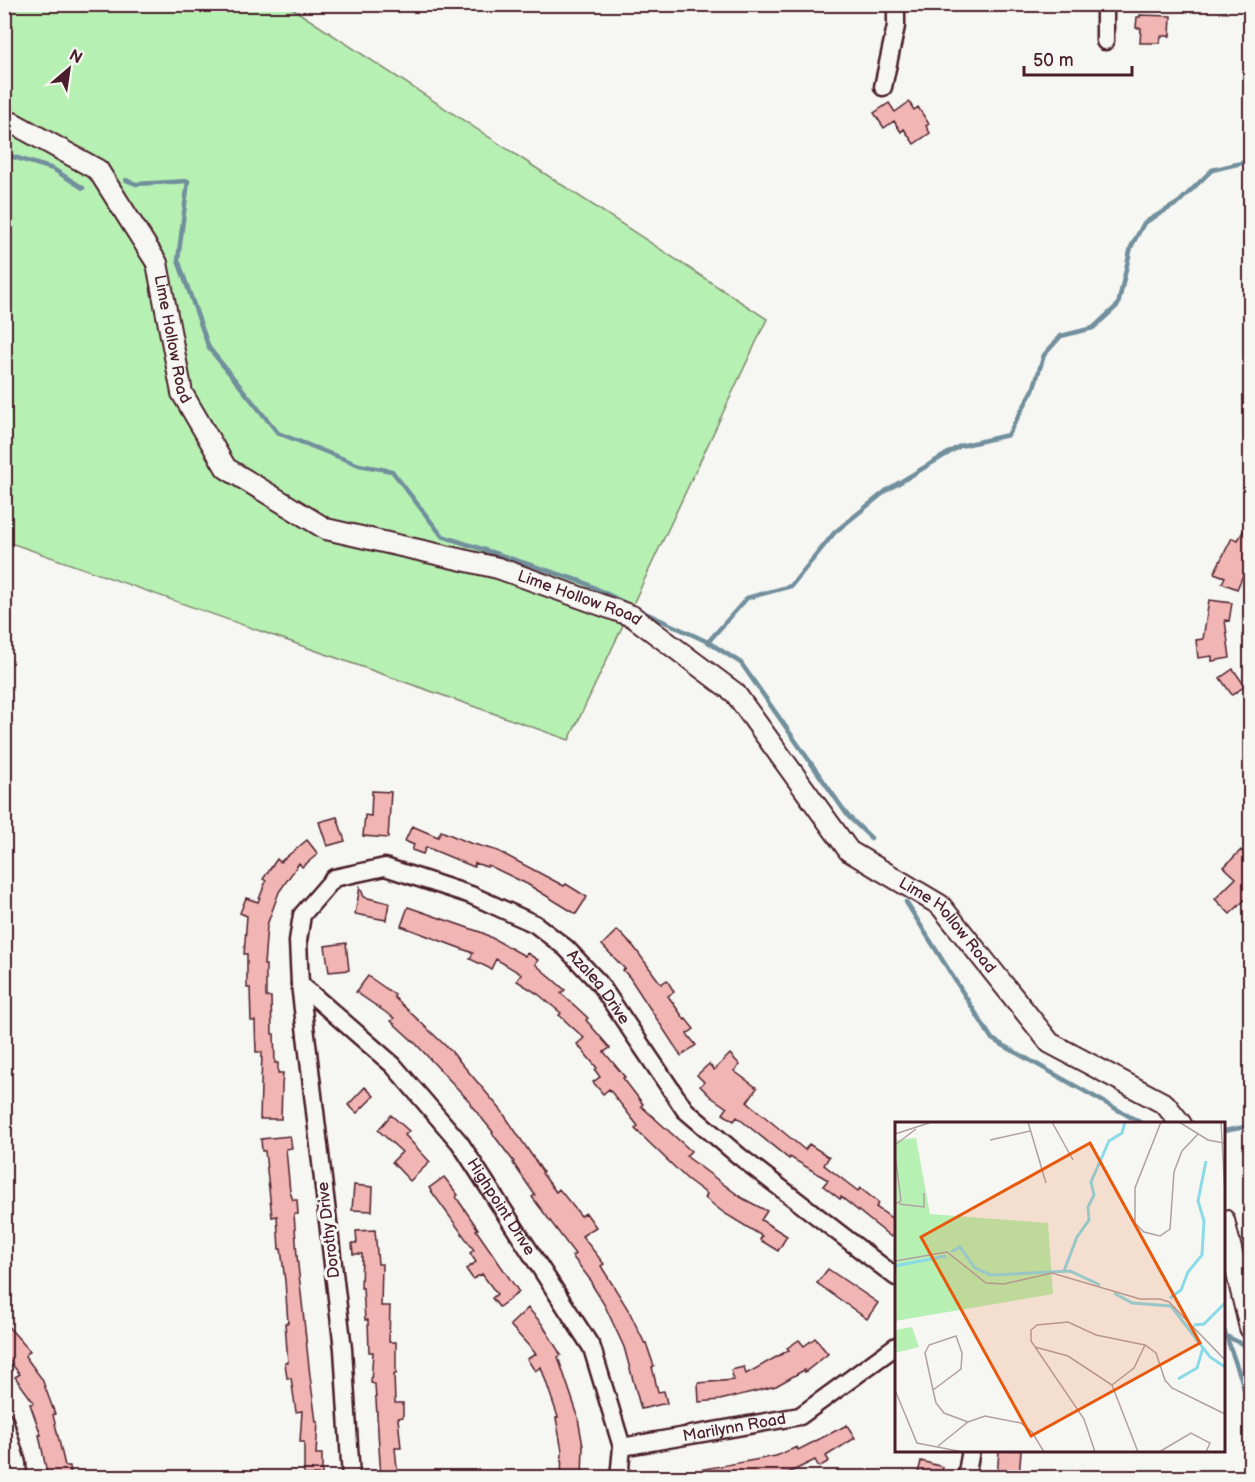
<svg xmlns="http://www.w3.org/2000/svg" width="1255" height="1482" font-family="'Balsamiq Sans',sans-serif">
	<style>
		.green { fill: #b7f0b3; stroke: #80886f; stroke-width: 1.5 }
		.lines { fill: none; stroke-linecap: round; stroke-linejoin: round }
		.stream { stroke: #718f9c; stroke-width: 4.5 }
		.building { fill: #f1b5b3; stroke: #4a1f2b; stroke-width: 1.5 }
		.minor-casing { stroke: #4a1f2b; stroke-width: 21 }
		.tertiary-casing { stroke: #4a1f2b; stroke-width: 24 }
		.minor { stroke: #f6f6f2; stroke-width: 16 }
		.tertiary { stroke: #f6f6f2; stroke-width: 20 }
		.labels { text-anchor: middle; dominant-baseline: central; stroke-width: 6; stroke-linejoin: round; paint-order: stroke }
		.street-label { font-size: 16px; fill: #4a1f2b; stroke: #f6f6f2 }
		.inset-river { fill: none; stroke: #8bdae7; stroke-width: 3 }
		.inset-road { fill: none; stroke: #b1a0a2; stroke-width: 1.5 }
		.view { fill: #e8590c; fill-opacity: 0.15; stroke: #e8590c; stroke-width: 3 }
		.inset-edge { fill: none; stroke: #4a1f2b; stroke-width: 3 }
	</style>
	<rect width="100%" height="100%" fill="#f6f6f2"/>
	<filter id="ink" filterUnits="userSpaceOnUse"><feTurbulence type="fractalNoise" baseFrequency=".0167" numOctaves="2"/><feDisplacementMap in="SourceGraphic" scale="12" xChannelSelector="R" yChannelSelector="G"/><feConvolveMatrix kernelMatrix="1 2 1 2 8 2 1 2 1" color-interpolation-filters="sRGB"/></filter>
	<g filter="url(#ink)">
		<path class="green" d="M5,5h282l480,314 -198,421 -564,-199z"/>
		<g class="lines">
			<path class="stream" d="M4,154l49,15 30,19
				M126,180l10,4 52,-3 -10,79 31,88 69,85 81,32 33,6 50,65 141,46 46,23
				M639,610l69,32 33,21 107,153 23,22
				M708,642l39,-44 44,-12 44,-54 52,-42 73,-44 48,-11 25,-45 11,-35 17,-19 32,-8 25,-23 13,-58 13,-24 34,-20 34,-33 38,-9
				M906,902l86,137 151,85
				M1224,1131l26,-5
				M1224,1330l18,51 8,31
				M1226,1336l16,8"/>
		</g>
		<path class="building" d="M1140,15l31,1 -1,20h-9l-1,7h-20l1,-15h-5l1,-11h3z
			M909,102l5,8 4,-3 11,17 -3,2 4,7 -16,11 -10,-15 -3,3 -7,-11 -10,7 -10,-15 15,-10 6,9z
			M1251,518v39l-14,32 -15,-6 3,-6 -11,-4 18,-35 6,2z
			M1209,600l23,3 -3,18 -4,-1 5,38 -18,3v-5l-14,2 -2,-18 7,-1z
			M1233,669l12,17 -13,9 -12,-17z
			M372,791l19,1 -3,46 -25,-2 2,-21 6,1z
			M337,817l8,24 -18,5 -8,-24z
			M412,826l26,11 3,-6 29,12 28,8 66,35 2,-2 21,13 -11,17 -49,-30 -39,-19 -1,2 -12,-4 -1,4 -48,-20 -3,7 -11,-4 2,-5 -9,-4z
			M307,840l11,14 -16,13 -3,-4 -20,29 -12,33 -3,40h2v32h5l1,37h2l1,29h3v10h5l-1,13 -1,33h-21l2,-67h-6l-1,-31h-4l-1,-33h-3v-34h-3l3,-38 -7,-3 6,-15 12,4 8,-21 -3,-2 14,-20 3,3z
			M1241,850l10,10v34l-21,20 -15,-15 21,-21 -12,-11z
			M360,887l4,10 25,6 -3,17 -31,-6z
			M408,907l75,26 42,23 2,-3 11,7 -3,4 30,26 -4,3 27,25 -2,2 24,28 -6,4 21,25 -2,1 20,26 -2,2 50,45 -5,5 56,42 25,13 -6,9 26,16 -9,15 -18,-11 2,-4 -38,-23 -19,-15 2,-4 -20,-15 -52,-50 3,-3 -29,-37 -6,5 -10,-12 7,-5 -5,-7 2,-2 -20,-24 7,-6 -25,-23 2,-2 -23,-19 -21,-13 4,-7 -25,-15 -5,10 -21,-10 3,-6 -72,-27z
			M617,930l17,17 27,37 6,-4 7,12 -6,4 17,24 1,-1 8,10 -7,5 9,11 -15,11 -51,-78 -7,-8 2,-1 -23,-24z
			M346,943l3,27 -20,2 -4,-26z
			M368,976l27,19 -1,2 57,54 50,59 42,62 -1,1 14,19 3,-3 22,27 5,-3 10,14 -14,9 22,28 -3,2 28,45 16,33 1,-1 8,23 -2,1 6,25 6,-1 3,12 -26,6 -17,-62 -19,-41 -14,-23 1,-1 -20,-26 3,-2 -43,-57 3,-2 -22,-32 1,-1 -22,-29 1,-1 -23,-28 1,-1 -55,-59 -25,-23 3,-3 -38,-26z
			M730,1054l10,11 -6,6 23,17 -10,14 58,48 4,-6 20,13 -5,8 34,26 2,-3 19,15 -3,4 21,15v7l-6,8 -50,-40 -1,2 -17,-13 5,-6 -38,-23 -1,2 -52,-42 -3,4 -11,-7 4,-6 -16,-11 -11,-11 4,-4 -7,-7 12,-11 5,6z
			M365,1087l9,9 -17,17 -9,-8z
			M391,1115l18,16 -4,4 25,27 -20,19 -18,-19 10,-10 -24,-22z
			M290,1136l2,12 -6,1 4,43 3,8h4l1,14h-4l3,42 13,120 6,46h2l-2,32h6v21h-18v-33h-4l2,-31 -6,1 -5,-34h-4l-2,-15h3l-3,-40h3l-3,-42 -4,-32h-2l-2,-33 -5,1 -7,-66h-3l-1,-12z
			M444,1177l14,18 -2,2 22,32 -2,1 43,62 -20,15 -7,-9 5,-4 -15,-20 -9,5 -7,-10 10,-7 -6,-9 4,-3 -45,-62z
			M354,1185l19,2 -1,24 -20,-1z
			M375,1230l3,34h4l-1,42h9l-1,36h7v32h-2l1,29h8v14l-5,1 3,30h-6l3,30h-17l-6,-94 -4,-1 2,-31h-4l-1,-32h-3l-2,-32h-2l1,-34h-9l-1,-11h5l-1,-12z
			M828,1269l50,34 -11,16 -50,-36z
			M528,1308l14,16 19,31 -3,2 19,56 6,33 -1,32h-21l1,-27 -6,-33 2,-1 -17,-50 -6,4 -8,-12 9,-5 -26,-29z
			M4,1322l26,29 -5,5 17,23 13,35 -2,1 12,51h5l1,12h-23l-9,-43h2l-11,-31 4,-1 -19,-26 5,-3 -16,-19z
			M815,1338l13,16 -23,18 -1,-2 -28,16 -56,14 -21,2 -1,-19 36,-3 -3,-10 13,-3 2,7 43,-24 -2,-2 12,-8 5,6z
			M847,1425l8,13 -29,18 3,5 -10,6 -4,-7 -37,18h-84l-1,-7 83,-15 21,-9 1,3z
			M999,1450h22l-2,28h-22z
			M921,1461l22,6 -3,11h-23z"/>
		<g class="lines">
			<defs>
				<g id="minor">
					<path d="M1105,41v-37"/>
					<path d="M883,87l13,-61v-22"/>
					<path id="s1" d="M300,984l93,81 67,78 132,205 30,99 -3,31"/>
					<path d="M4,1420l13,43 1,15"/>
					<path id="s2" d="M622,1447l178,-31 96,-70"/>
					<path id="s3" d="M351,1478l-8,-129 -43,-365 -2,-43 4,-26 32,-37 51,-11 86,28 64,29 31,24 33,35 86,127 54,46 157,121"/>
					<path d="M966,1478l5,-28"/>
				</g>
				<g id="tertiary">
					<path id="s4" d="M4,121l9,2 85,47 59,93 25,130 44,75 100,61 172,39 134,48 103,77 114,158 91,54 110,138 115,61 16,20"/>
					<path d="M1224,1220l26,108"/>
				</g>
			</defs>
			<use href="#minor" class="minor-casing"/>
			<use href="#tertiary" class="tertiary-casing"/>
			<use href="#minor" class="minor"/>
			<use href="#tertiary" class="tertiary"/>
		</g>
	</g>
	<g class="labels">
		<g class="street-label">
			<text stroke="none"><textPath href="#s4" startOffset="294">Lime Hollow Road</textPath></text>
			<text stroke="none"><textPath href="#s4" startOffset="816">Lime Hollow Road</textPath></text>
			<text stroke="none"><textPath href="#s4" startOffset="1320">Lime Hollow Road</textPath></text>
			<text stroke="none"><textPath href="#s3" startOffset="918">Azalea Drive</textPath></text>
			<text stroke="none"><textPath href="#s1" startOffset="302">Highpoint Drive</textPath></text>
			<text transform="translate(329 1230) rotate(-97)">Dorothy Drive</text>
			<text stroke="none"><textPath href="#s2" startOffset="114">Marilynn Road</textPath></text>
		</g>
	</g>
	<g transform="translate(895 1122)">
		<rect width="330" height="330" fill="#f6f6f2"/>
		<path d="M21,16l14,76 118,9 5,71 -158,27v-181zM17,205l7,20 -24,6v-23z" fill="#b7f0b3"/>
		<path class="inset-river" d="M56,130l9,-5 15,21 16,7 79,-4 30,14M0,144l51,-10M169,149l13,-34 12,-17 -1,-13 6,-12 -3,-13 18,-41 13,-8 3,-11M219,171l18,10 39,3 39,51 15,10M275,176l11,-8 7,-18 14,-17 2,-34 -6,-20 8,-40M299,203l10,-1 21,-21M283,257l19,-11 6,-20"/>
		<path class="inset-road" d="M133,0l18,61M157,0l21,38M266,0l-26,66v35l9,9 16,4 10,-7 4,-57 8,-21 16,-17M284,0l29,18 16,3M326,0l4,73M0,12l37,-12M95,18l40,-9M0,23l21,-16M0,32l6,47 -6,3M4,82l25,3v-14M0,139l52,-9 39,31 18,1 48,-11 88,26h20l9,3 56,58M140,225l33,9 44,29 26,67M217,263l22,-17 11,-23M0,268l22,53 46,9M38,268l28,-21 1,-16 -6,-17 -27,9 -4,8 8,37 3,13 8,10 24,9M43,324l30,-24 17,-6 36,7 11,9 12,20M200,330l-11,-33 -53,-78v-11l6,-5 31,-3 28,13 49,10 11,8 9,27 7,8 53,26M264,330l32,-19 19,10 -4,9"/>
		<path class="view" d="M195,21l110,200 -169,93 -110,-199z"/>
		<rect width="330" height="330" class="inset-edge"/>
	</g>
	<rect width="1255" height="1482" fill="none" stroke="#f6f6f2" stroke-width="24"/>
	<rect x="12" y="12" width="1231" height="1458" fill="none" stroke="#4a1f2b" stroke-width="2" filter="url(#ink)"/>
	<g transform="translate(69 69) rotate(29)" stroke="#f6f6f2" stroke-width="4.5" paint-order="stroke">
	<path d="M0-4.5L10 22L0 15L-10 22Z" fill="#4a1f2b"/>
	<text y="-9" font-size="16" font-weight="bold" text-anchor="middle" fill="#4a1f2b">N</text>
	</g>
	<path d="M1024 66v9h108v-9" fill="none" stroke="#4a1f2b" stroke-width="3"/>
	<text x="1033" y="66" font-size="18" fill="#4a1f2b" stroke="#f6f6f2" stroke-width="4.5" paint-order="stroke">50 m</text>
</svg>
